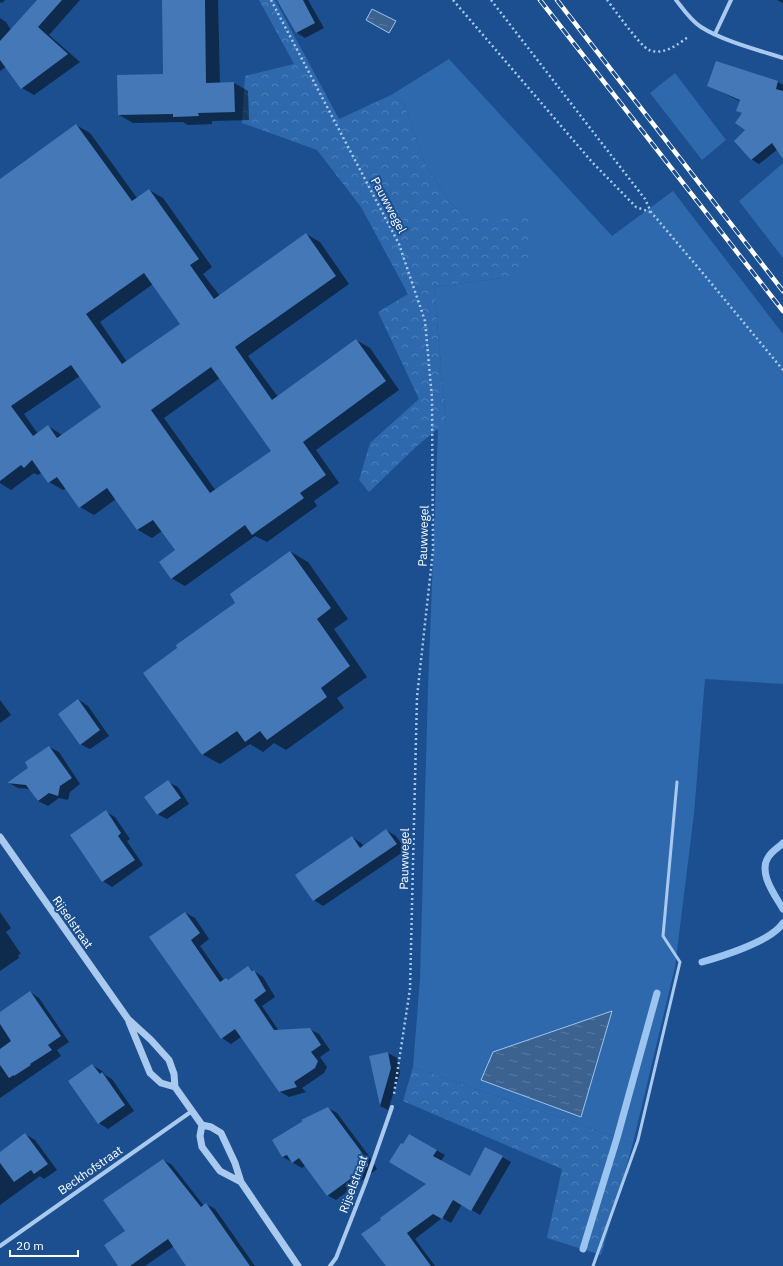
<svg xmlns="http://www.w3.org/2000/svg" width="783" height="1266" font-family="'IBM Plex Sans',sans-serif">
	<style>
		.green { fill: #2e69ad }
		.forest { fill: url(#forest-crowns) }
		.water { fill: url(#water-ripples); stroke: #9cc4f0 }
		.shadow { fill: #0007; fill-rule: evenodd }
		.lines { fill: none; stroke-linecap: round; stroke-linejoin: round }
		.stream { stroke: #9cc4f0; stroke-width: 7 }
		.building { fill: #4478b7; fill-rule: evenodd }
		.path { stroke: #a9c9ee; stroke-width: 2.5; stroke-dasharray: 2 3; stroke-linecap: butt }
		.service { stroke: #a9c9ee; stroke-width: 3 }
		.minor { stroke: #a9c9ee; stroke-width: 4 }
		.tertiary { stroke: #a9c9ee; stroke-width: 7 }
		.rail-casing { stroke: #fff; stroke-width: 4.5 }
		.rail { stroke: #1b4f8f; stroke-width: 3; stroke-dasharray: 9; stroke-linecap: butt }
		.labels { text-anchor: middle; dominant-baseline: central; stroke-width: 4; stroke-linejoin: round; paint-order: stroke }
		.street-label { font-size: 12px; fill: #fff; stroke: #1b4f8f }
	</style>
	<defs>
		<pattern id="forest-crowns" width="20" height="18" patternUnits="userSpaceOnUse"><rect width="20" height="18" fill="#2e69ad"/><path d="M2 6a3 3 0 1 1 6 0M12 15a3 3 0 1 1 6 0" fill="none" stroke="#4d80b9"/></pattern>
		<pattern id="water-ripples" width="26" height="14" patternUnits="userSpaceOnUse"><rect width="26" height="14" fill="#3c6290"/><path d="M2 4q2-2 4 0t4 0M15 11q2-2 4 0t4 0" fill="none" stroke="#597aa1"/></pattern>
	</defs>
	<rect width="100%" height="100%" fill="#1b4f8f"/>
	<path class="green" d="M449,59l163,177 61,-45 110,143v350l-78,-5 -11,135 -19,153 -42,176 -220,-76 7,-89 8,-291 10,-259 8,-6 -12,-135 69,-9 26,-59 -62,-1 -19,-18 -23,-36 -21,-60 -13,-9z
		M675,73l51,67 -24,20 -52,-67z
		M783,163v95l-44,-57z"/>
	<path class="forest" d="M259,0h16l64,119 52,-24 13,9 21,60 23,36 19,18h62l-1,42 -3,12 -22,6 -69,9 12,135 -29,24 -48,46 -10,-12 11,-37 49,-44 -41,-87 30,-18 -47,-87 -44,-57 -75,-27 3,-47 49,-12z
		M413,1067l220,76 -32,112 -54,-17 15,-69 -159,-68z"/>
	<path class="water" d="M372,9l24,12 -7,12 -23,-13z
		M612,1011l-31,106 -100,-37 12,-28z"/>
	<path class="shadow" d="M0,0h5l-3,3 -2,-1z
		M38,0h42l-31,35 31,27 -46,33 -12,-7 -16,-21 -6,4v-53l6,4 5,8z
		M163,0h55l2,84 14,-1 14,8 1,29 -37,1v3l-24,1 -5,-3 -50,1 -14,-8 45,-40z
		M279,0h29l16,28 -19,10 -8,-5z
		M777,0h6v3z
		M717,63l61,19 5,3v72l-5,-8 -19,15 -8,-5 -8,-45 -6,-4 3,-9 -32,-15z
		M76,125l14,8 47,65 12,-8 14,8 49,69 -9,7 17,22 86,-62 14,8 29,42 -101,72 30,41 78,-57 14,8 29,42 -83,60 23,33 -25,18 3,5 -50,36 -12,-6 -70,50 -14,-8 5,-27 -14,-20 -10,7 -14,-8 -22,-31 -22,16 -14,-8 -14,-19 -3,2 -14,-8 -7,-10 -4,3 -4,-2 -23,17 -11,-7v-303zM153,284l28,40 -54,38 -27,-40zM80,376l22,31 -40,28 -14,-9 -10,8 -14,-20zM220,378l52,73 -56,40 -52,-73z
		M291,552l17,10 40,57 -14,10 33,48 -30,21 7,10 -58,42 -12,-7 -11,9 -13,-8 -30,20 -18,-10 -23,-106 58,-45z
		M0,700l11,15 -11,8z
		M79,700l9,6 21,30 -19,13 -10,-5z
		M49,747l10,5 21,32 -10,8 -2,8 -9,-2 -11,8 -10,-5 -8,-12 -12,-1 -9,-5 21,-15z
		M168,782l10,5 11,17 -22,15 -10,-5z
		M106,812l9,5 15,22 -3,2 16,24 -31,22 -9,-6z
		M386,830l10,6 10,14 -83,56 -9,-6 -17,-24 55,-39 9,6 3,3z
		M0,912l11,16 -5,4 15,22 -3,1 1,3 -19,13z
		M186,913l9,5 14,21 -9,7 24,34 5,1 19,-14 15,10 12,20 -13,9 17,25 30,-2 10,5 11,16 -10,7 7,10 -3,6 -22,15 4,4 -17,5 -10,-6 -38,-54 -10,7 -9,-6 -71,-101z
		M30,992l9,6 30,44 -12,8 4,6 -61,42v-85z
		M388,1053l9,5 3,15 -12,37 -8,-4 -10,-49z
		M92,1065l10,6 3,4 7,4 22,32 -26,18 -9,-6 -30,-42z
		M328,1108l9,5 32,43 8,13 -41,31 -9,-5 -21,-30 -4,3 -19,-11z
		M25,1134l10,6 22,30 -13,9 -4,-3 -40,29v-52z
		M410,1135l35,20 -4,6 29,16 32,-20 9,5 -31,53 -18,-11 -11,19 -9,-5 -27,21 20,27h-48l-4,-46 45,-36 -25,-39z
		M163,1160l9,5 32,41 2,-2 9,5 40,57h-68l-13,-20 -29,20h-25l6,-35z"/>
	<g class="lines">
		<path class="stream" d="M783,843c-4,4 -11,8 -14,13 -12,16 6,39 14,53
			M702,962c21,-6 69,-21 81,-39
			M583,1249l34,-111 40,-145"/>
	</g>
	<path class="building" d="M37,0h25l-24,27 30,27 -47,35 -21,-29v-19z
		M162,0h43l1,83 28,-1 1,30 -37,1 1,3 -26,1v-3l-55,1 -1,-40 46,-1z
		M277,0h26l12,23 -19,10z
		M716,61l62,20 -2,8 7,2v68l-11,-16 -21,17 -17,-19 11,-11 -10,-7 7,-10 -6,-2 4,-11 -33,-14z
		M76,124l56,77 17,-12 50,70 -9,6 24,34 92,-66 30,43 -101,71 37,53 84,-61 30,42 -83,61 23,33 -26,18 4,5 -52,37 -7,-10 -74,54 -12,-17 16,-12 -22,-30 -16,10 -30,-42 -28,20 -22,-31 -9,6 -16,-23 -8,8 -3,-3 -21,16v-302zM144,273l36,51 -58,40 -36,-50zM71,365l30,42 -44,31 -9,-13 -15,11 -22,-30zM211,367l60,84 -61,42 -59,-83z
		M290,551l41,57 -14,11 33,47 -29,22 6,9 -60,43 -7,-9 -15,11 -8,-11 -35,24 -59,-82 34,-25 -1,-3 59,-42 -5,-9z
		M78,699l22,31 -20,15 -22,-31z
		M49,746l23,32 -12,8 -2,10 -9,-3 -11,8 -12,-16 -19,-2 21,-15 -3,-6z
		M168,780l13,18 -24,17 -13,-18z
		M106,810l15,23 -3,3 17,24 -33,22 -32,-47z
		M386,829l11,15 -84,57 -18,-26 57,-39 8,12z
		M185,912l15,21 -9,7 29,42 6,-4 2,2 20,-14 4,5 2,-1 12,21 -12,9 20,30 36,-2 11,17 -10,7 7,9 -3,7 -21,14 3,5 -18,5 -44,-63 -14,10 -72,-102z
		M30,991l31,45 -13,9 4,5 -22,14 1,1 -17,11v-1l-5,3 -9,-13v-16l11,-8 -11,-17v-12z
		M388,1052l3,16 -11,38 -11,-50z
		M92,1064l8,10 2,-2 23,33 -27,19 -30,-43z
		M328,1107l32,43 8,14v2l-41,30 -28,-38 -7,5 -5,-8 -5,2 -10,-17 31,-19 -2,-1z
		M25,1133l23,31 -14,10 -3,-4 -17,12 -14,-19v-11z
		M409,1134l28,16 -4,6 37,20 15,-29 18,9 -32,55 -18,-11 -11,19 -9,-5 -26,19 24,33h-45l-25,-32 20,-14 -1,-2 46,-34 -37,-22 12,-19 2,1z
		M163,1159l38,48 5,-4 44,63h-64l-18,-27 -38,27h-12l-14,-21 21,-14 -22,-31z"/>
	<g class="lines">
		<path class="path" d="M271,0l128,244 26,77 7,77 1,152 -16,147 -7,292 -16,105
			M453,0l139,162 44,45 14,5
			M491,0l154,199 6,13 50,59 82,99
			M607,0c8,10 33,46 42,50 14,6 30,-6 40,-14"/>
		<path class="service" d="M593,1266l45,-126 42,-178 -17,-26 14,-154"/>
		<path class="minor" d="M676,0c7,9 15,21 25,27 22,14 57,23 82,31
			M715,34l16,-34
			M0,1246l192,-135
			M330,1266l6,-8 29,-74 27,-77"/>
		<path class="tertiary" d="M0,837l128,182 23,21 18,20 5,14 1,13 27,38 9,2 10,6 14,30 6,19 57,84
			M129,1022l21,51 11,10 14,4
			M202,1125l-2,11 2,11 18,24 21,11"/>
		<defs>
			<path id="rail" d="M540,0l243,311
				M557,0l226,291"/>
		</defs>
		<use href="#rail" class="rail-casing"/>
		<use href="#rail" class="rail"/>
	</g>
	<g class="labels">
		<g class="street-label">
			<text transform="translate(389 205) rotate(62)">Pauwwegel</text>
			<text transform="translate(423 536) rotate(-88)">Pauwwegel</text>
			<text transform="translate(404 859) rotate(-89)">Pauwwegel</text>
			<text transform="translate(73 922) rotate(55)">Rijselstraat</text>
			<text transform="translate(90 1170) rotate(-35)">Beckhofstraat</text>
			<text transform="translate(353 1184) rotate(-70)">Rijselstraat</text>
		</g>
	</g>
	<path d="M10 1250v6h68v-6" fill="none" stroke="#ffffff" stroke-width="2"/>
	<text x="16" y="1250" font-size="12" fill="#ffffff" stroke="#1b4f8f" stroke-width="3" paint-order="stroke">20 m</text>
</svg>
